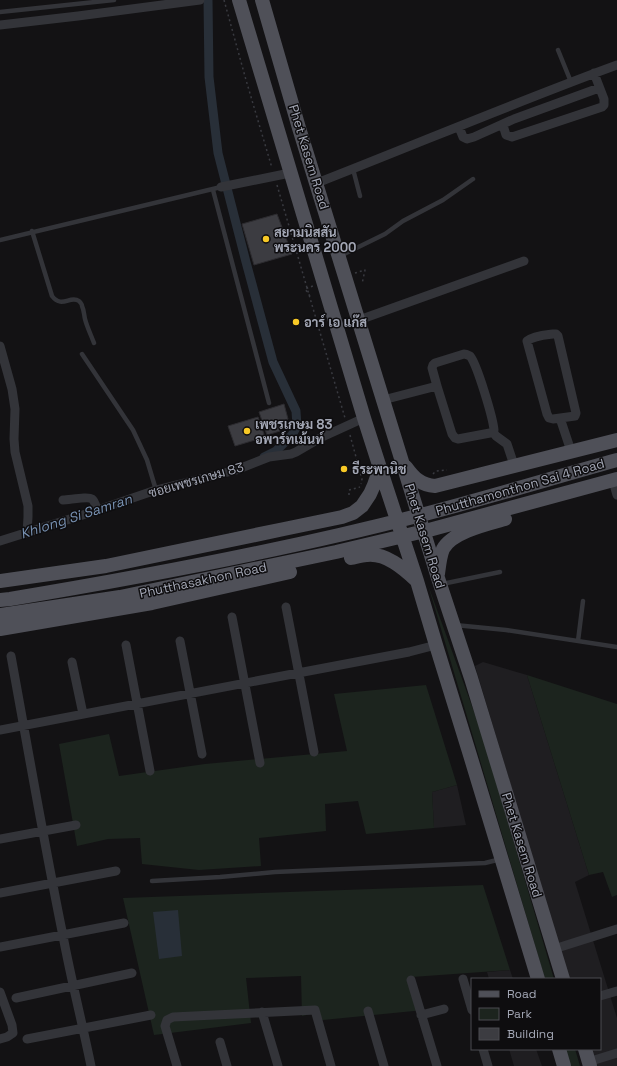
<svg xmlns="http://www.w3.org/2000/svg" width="617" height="1066" font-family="'Space Grotesk',Sarabun,sans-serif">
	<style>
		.built { fill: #1f1e21 }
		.green { fill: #1c241e }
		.water { fill: #282f38 }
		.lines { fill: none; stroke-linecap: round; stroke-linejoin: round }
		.canal { stroke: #282f38; stroke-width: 9 }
		.building { fill: #3c3c41; stroke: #2d2c30 }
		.path { stroke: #393a40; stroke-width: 1.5; stroke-dasharray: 2 3; stroke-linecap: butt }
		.service { stroke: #333439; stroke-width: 4.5 }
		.minor { stroke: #333439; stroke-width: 9 }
		.primary { stroke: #4f5058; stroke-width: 14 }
		.poi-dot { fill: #f8c926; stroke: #0e0d0f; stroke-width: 1.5 }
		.labels { text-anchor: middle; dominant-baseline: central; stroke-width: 3; stroke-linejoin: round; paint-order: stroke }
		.street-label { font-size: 13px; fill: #a3a7b5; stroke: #0e0d0f }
		.poi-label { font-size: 13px; font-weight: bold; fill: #a3a7b5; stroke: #0e0d0f; text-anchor: start }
		.water-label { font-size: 14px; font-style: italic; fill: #7891b2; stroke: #0e0d0f }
	</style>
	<rect width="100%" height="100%" fill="#131214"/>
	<path class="built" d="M483,662l44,13 62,200 -14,7 42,136v48h-22l-5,-17h10v-70h-31l-94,-313z
		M457,785l9,40 -32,3 -2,-36z
		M510,970l3,9h-24l-2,-7z
		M509,1049h27l6,17h-28z"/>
	<path class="green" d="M428,585l53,146 73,248h-9z
		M527,675l90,29v191l-5,2 -9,-25 -14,3z
		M426,685l31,100 -25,7 2,36 -68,6 -8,-33 -33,3 1,27 -67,7 2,28 -62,4 -57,-6 -2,-26 -32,1 -31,7 -18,-102 50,-10 10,42 86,-12 142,-13 -13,-57z
		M483,885l27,85 -98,7 12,33 -101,10 -12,-6 -9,2 -1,-40 -55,2 5,45 -97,12 -31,-137z
		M565,1049h10l5,17h-10z"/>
	<path class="water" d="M178,910l4,46 -23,3 -6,-47z"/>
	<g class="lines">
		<path class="canal" d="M208,0l1,77 9,76 28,109 27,100 23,49 1,15 -5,9 -16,16 -12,6"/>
	</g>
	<path class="building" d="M277,214l15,40 -38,11 -12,-41z
		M284,404l4,15 -10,4 2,8 -13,4 -8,-23z
		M258,417l7,20 -30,9 -7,-20z"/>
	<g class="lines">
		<path class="path" d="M224,0l22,80 26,88
			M277,185l68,233
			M355,273l10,-3 -3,14
			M310,296l-5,-7 8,-3
			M350,435l12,44 -1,5
			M433,474l3,-3 11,-1
			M349,495v-5l11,-3"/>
		<path class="service" d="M0,12l114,-12
			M558,50l13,32
			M353,169l7,27
			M213,190l56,213
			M32,231l20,65c10,13 18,-1 27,5 1,1 3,4 3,5 2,4 2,9 3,13 2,8 6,16 9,24
			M0,240l221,-53
			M340,256l45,-22 18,-13 40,-21 30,-21
			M82,354l51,76 14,30 9,30
			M442,584l58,-12
			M455,625l51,5 111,17
			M578,641l5,-40
			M152,881l68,-4 55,-5 210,-9 16,-4"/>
		<path class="minor" d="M0,25l78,-9 122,-16
			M503,125l3,10 6,2 90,-30 2,-2v-6l-10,-26
			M459,127l4,10 4,2 7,-2 40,-18 85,-31
			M317,183c100,-39 199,-81 300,-118
			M221,187l69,-14
			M359,320l165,-59
			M553,334h3l2,2 18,77 -1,3 -22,3 -4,-1 -2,-4 -20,-73c6,-5 18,-6 26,-7z
			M0,346l12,43 3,20 -1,30 1,13 13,54v11l-1,16
			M464,354c2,0 4,1 6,2 7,8 23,62 24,74l-4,3 -32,6 -3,-1 -3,-4 -15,-48 -5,-18 1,-3 2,-2z
			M383,400l54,-14
			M560,418l11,33
			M493,432l3,4 11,8 7,21
			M615,488l2,7
			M63,500c6,0 25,-4 29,-1 3,2 4,8 5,11
			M0,541l89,-28 67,-23 80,-20 33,-13 22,-3 5,-2 24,-14 44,-20
			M286,607l28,145
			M232,617l28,146
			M180,641l22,113
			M126,645l24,126
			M11,656c17,93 33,187 52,280 8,43 19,86 28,130
			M72,662l11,52
			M0,730l298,-57 111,-21 27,-7
			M0,839l76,-14
			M0,893l116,-22
			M0,947l124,-24
			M554,949l63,-20
			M463,979l9,31
			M411,980l26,86
			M0,992l12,33 1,8 -6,4 -7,2
			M600,996l17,-5
			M16,998l116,-25
			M368,1011l16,55
			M262,1012l16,54
			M421,1015l23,-6
			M27,1039l124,-24
			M220,1042l7,24
			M483,1049l5,17
			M588,1062l29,-9
			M177,1066l-12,-40 2,-6 6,-3 142,-7 16,56"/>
		<path class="primary" d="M239,0l125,418 16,50 37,113 19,64 34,110 68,224
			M262,0l37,128 139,450 33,100 92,301
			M406,467c8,11 15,18 29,19l182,-46
			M351,558c5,-1 11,-3 16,-3 19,-2 36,13 49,25
			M438,574c1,-8 2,-18 5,-25 9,-17 44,-25 62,-30
			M0,581l106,-15 178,-37 58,-12 11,-4 9,-7 8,-12 4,-9 6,-17
			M0,600l10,-1c138,-23 276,-49 411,-84 66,-17 131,-37 196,-55
			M0,615l120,-18 216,-45 93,-22 188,-51
			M0,629l152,-26 138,-31
			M559,1049l5,17
			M585,1049l5,17"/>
	</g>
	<g class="poi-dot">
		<circle cx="266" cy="239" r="4"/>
		<circle cx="296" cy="322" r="4"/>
		<circle cx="247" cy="431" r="4"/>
		<circle cx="344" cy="469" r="4"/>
	</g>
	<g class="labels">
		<g class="street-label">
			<text transform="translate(309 157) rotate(73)">Phet Kasem Road</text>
			<text transform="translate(196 480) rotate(-16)">ซอยเพชรเกษม 83</text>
			<text transform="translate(520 487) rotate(-16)">Phutthamonthon Sai 4 Road</text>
			<text transform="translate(425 536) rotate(73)">Phet Kasem Road</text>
			<text transform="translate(203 580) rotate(-12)">Phutthasakhon Road</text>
			<text transform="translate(522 845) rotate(73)">Phet Kasem Road</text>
		</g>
		<g class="poi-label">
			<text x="274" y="232">สยามนิสสัน<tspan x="274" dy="15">พระนคร 2000</tspan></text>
			<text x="304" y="322">อาร์ เอ แก๊ส</text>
			<text x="255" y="424">เพชรเกษม 83<tspan x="255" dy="15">อพาร์ทเม้นท์</tspan></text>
			<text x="352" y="469">ธีระพานิช</text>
		</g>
		<g class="water-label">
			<text transform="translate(76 516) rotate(-18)">Khlong Si Samran</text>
		</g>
	</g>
	<rect x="471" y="978" width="130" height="72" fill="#0e0d0f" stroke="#4a4b51"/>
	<rect x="479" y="991" width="20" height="6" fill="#4f5058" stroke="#4a4b51"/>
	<text x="507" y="998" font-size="12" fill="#a3a7b5">Road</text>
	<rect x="479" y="1008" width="20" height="12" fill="#1c241e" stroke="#4a4b51"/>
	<text x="507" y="1018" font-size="12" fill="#a3a7b5">Park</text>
	<rect x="479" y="1028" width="20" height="12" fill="#3c3c41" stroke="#4a4b51"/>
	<text x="507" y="1038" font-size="12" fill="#a3a7b5">Building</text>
</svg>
